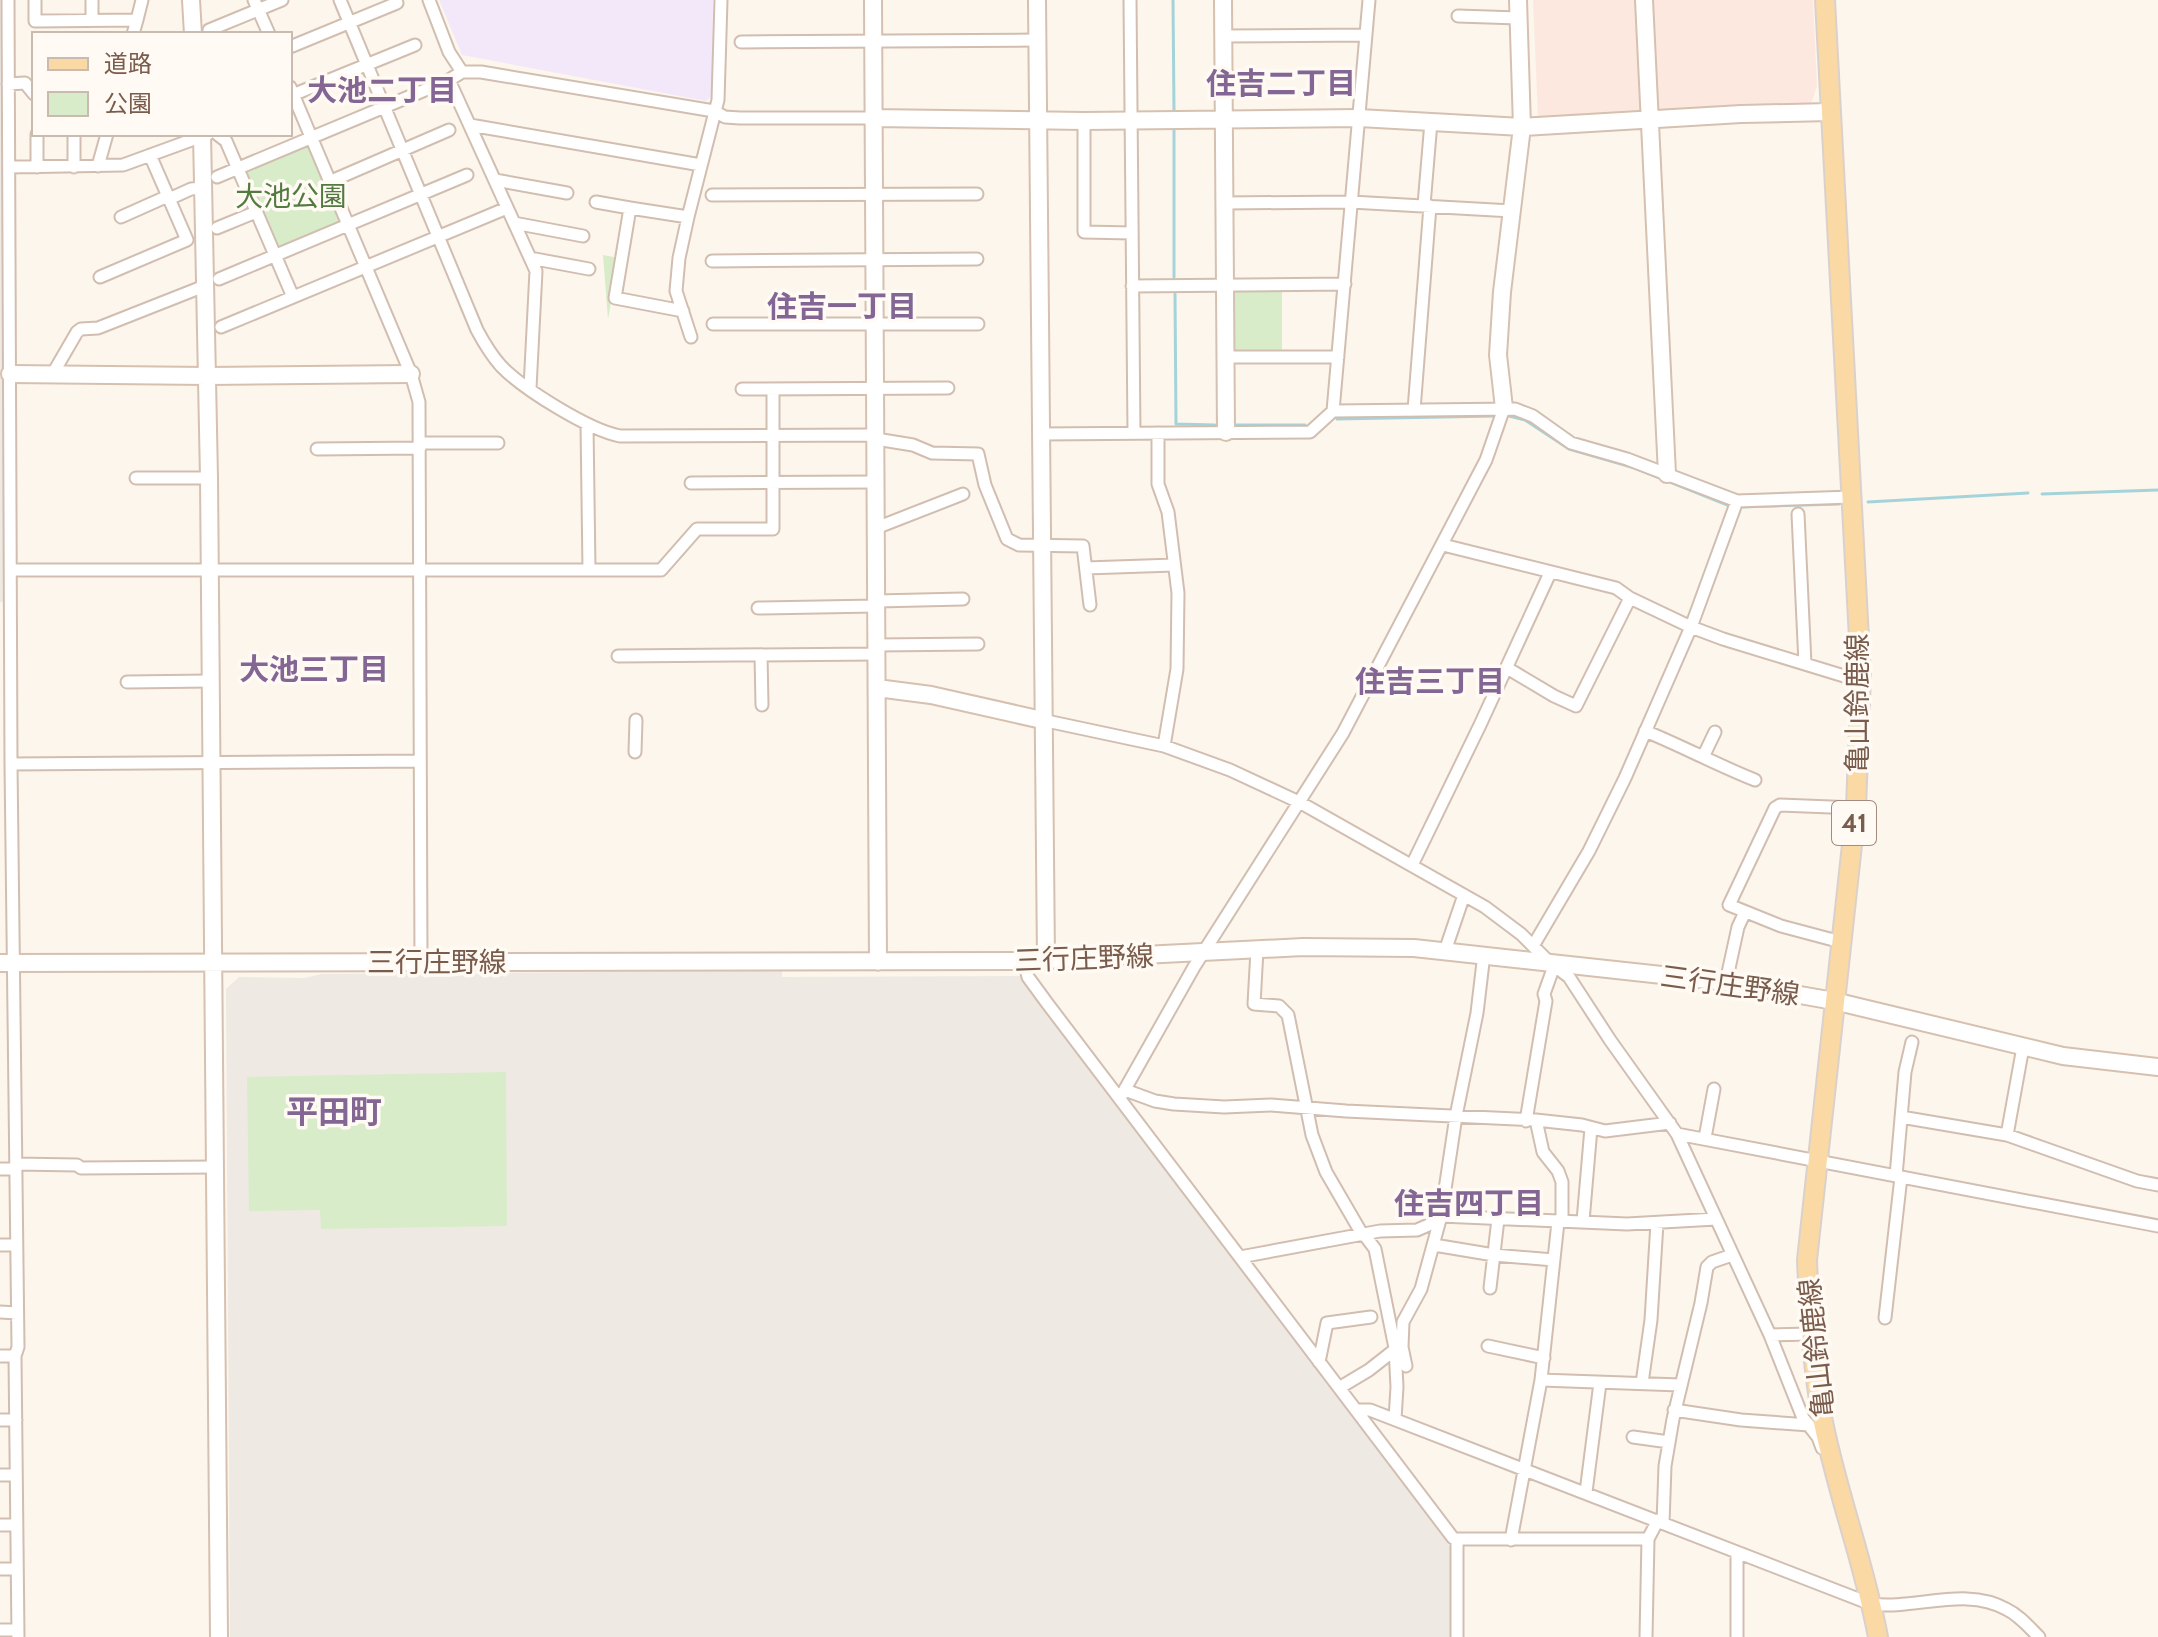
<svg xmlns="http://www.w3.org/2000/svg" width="2158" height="1637" font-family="Cabin,'Noto Sans JP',sans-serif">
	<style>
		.commercial { fill: #fde8e0 }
		.industrial { fill: #efe9e4 }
		.education { fill: #f3e8fa }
		.green { fill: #d8ecc9 }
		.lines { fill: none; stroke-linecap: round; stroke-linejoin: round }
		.stream { stroke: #a5d3da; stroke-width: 3 }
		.street-casing { stroke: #d1beb0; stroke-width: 15 }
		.secondary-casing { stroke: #d6c0b0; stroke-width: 20 }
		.primary-casing { stroke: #dad1cd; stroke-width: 22 }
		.street { stroke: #fff; stroke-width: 11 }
		.secondary { stroke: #fff; stroke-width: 16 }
		.primary { stroke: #fbd9a5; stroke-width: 18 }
		.labels { text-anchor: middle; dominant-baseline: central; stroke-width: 7; stroke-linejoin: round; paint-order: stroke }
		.shield { fill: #fffaf3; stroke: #a28b7f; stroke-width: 2 }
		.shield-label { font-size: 26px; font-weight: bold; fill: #7a5c4d }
		.park-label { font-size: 28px; fill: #537a41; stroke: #fffaf3 }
		.street-label { font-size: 28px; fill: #7a5c4d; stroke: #fffaf3 }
		.neighbourhood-label { font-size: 30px; font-weight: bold; fill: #846695; stroke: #fffaf3 }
		.quarter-label { font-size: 32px; font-weight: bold; fill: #846695; stroke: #fffaf3 }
	</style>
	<rect width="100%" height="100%" fill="#fdf6ec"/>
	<path class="commercial" d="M1533,0h280l4,86 -6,18 -273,15z"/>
	<path class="industrial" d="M0,0h4l3,602h-7z
		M782,971v6l238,-1 432,573v88h-1222l-4,-648 13,-12 65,1 18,-4z"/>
	<path class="education" d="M439,0h274l-1,96 -6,5 -244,-46z"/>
	<path class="green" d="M308,142l32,78 -3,4 -58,27 -4,-2 -33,-77z
		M603,255l16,3 -11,61z
		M1282,288v65h-49l-2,-60 4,-4z
		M506,1072l1,154 -186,3 -1,-19 -71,1 -2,-134z"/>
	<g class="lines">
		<path class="stream" d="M1173,0l1,112
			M1174,129v148
			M1175,294l1,130 39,1
			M1509,416l16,4 44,29 66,19 95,38
			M1337,419l159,-3
			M1235,425h70
			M2042,494l116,-4
			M1868,502l160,-9
			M1740,507l99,-3"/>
		<defs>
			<path id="street" d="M8,0l3,764 7,583 -3,9 3,281
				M35,0v21l102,-1 -4,14
				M254,0l15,34
				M340,0l137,330c7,13 14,25 24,36 22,23 88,64 119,70l255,-1
				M429,0l20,52 13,20
				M1130,0l4,433
				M1458,16l60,2
				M92,19v-19
				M137,20l5,-20
				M209,30l73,-30
				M1223,36l143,-1
				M741,42l296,-2
				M290,47l107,-44
				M8,84l17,-1 9,11
				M290,87l121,287 8,28 2,559
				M290,96l125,-51
				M1084,121v111l48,1
				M470,125l231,40
				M37,134v33
				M74,134v33
				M217,134l9,7 67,156
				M98,166l9,-32
				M9,167l114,-2 85,-31
				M217,177l232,-97
				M495,180l72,13
				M329,182l120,-52
				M712,195l265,-1
				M169,199l22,-10 12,-1
				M596,202l34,6
				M1224,203l127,-1 161,9
				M1424,205l7,-83
				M121,217l47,-21
				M514,223l69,13
				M217,228l39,-16
				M530,258l59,11
				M712,261l265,-2
				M100,277l87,-37 -37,-85
				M219,279l248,-104
				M1132,286l213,-2
				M683,311l-68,-13 15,-90 58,9
				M713,324h265
				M221,327l286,-119
				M691,337l-15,-46 3,-33 9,-41 30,-117 3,-100
				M1225,357h113
				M52,375l25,-43 4,-3 17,-1 109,-43
				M530,388l6,-117 -87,-191 13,-8h19l233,39 11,6 15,1h133
				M742,389l206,-1
				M1414,410l16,-204
				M1333,411l36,-411
				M587,424l2,146
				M1158,433v51l10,28 10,81 -1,76 -13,77
				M1040,434l270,-2 23,-21 182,-2 18,7 38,27 56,16 110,42 115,-4
				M876,439l37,6 19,8 46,1 7,31 22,54 12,6 64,1 7,59
				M419,443h79
				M317,449l103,-1
				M136,478h73
				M691,483l185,-1
				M1737,501l-46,126 32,12 121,37h17
				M1798,514l7,150
				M876,528l87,-34
				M1443,545l173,43 14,10 61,29 -66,151 -36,73 -56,95
				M1086,568l88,-3
				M11,570h650l36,-41h76v-140
				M877,601l86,-2
				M758,608l118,-2
				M876,645l102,-1
				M761,655l1,50
				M618,656l258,-2
				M1507,668l47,28 22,10 54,-108
				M127,682l83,-1
				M1042,720l122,26 66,24 71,33 184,104 36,27 27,27 21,16 41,63 67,94 93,201 33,83 15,19 4,11
				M1645,731c37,15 72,34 110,49
				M635,752l1,-32
				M1703,757l12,-25
				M11,764l409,-3
				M1412,865l68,-140 70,-152
				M1841,942l-60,-16 -52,-21 46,-97 5,-3 76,3
				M1257,950l-3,54 25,2 9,9 24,120 14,37 36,62
				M1445,951l19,-56
				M1024,961l4,16 19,26 406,535 4,1v98
				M1726,982l12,-55 7,-15
				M1125,1090l30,11 19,3 50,3 47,-2 75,6 190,9 46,5 23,6 65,-8
				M1120,1098l74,-131 149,-234 143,-273 18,-52
				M1901,1117l106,18 130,46 21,4
				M1536,1120l7,32 15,19 4,11v38
				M1526,1121l20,-120 -2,-7 10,-28
				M1677,1134l481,92
				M2007,1135l16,-88
				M1705,1138l9,-49
				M16,1164l61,1 4,3 134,-1
				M0,1169h16
				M1896,1176l9,-104 7,-30
				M1441,1216l186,8 89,-5
				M1583,1221l8,-93
				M1363,1233l12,16 20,99 2,39 -2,32
				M0,1245h16
				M1434,1245l60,10 60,5
				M1240,1257l140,-26 37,-1 23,-10
				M1490,1288l8,-69
				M0,1312l17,1
				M1885,1318l16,-141
				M1770,1335l40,-1
				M1488,1346l56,12
				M0,1356h15
				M1319,1362l8,-39 44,-6
				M1406,1366l-4,-19 1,-25 18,-33 20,-73 15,-100 21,-103 7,-59
				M1541,1380l139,5
				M1642,1383l9,-63 6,-97
				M1339,1388l30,-18 28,-22
				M1356,1410h14l501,194c44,6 95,-18 135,5 13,6 23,18 33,28
				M1674,1410l67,10 68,5
				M0,1420h16
				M1633,1437l36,5
				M0,1475h16
				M1586,1492l14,-109
				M1663,1523l2,-57 8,-47 28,-116 6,-36 5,-5 20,-7
				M0,1525h16
				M1457,1539h191
				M1511,1540l30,-160 17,-158
				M1737,1552v85
				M0,1569h17
				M0,1630h17
				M1646,1637l2,-98 10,-19"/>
			<path id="secondary" d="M191,0l2,34
				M873,0l5,962
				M1037,0l9,961
				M1223,0l3,432
				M1644,0l23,474
				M873,118l211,3 275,-3 163,9 219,-13 89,-2
				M202,134l7,344 10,1159
				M10,374l198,2 203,-2
				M1504,408l-6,-53 4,-63 20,-165 -4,-127
				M877,688l54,7 111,25
				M0,963l1024,-2 279,-14 111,1 312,34 108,19 229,55 95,11"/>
			<path id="primary" d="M1825,0l36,676 -5,132 -49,452c2,51 5,101 14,152 14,76 43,149 57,225"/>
		</defs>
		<use href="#street" class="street-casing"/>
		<use href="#secondary" class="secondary-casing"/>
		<use href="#primary" class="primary-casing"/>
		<use href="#street" class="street"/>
		<use href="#secondary" class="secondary"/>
		<use href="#primary" class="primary"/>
	</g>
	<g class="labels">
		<rect class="shield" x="1832" y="801" width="44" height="44" rx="6"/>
		<g class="shield-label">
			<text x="1854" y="823">41</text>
		</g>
		<g class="park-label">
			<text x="291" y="196">大池公園</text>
		</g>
		<g class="street-label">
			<text transform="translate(1857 703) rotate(-90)">亀山鈴鹿線</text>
			<text transform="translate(1084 958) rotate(-2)">三行庄野線</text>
			<text x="437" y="962">三行庄野線</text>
			<text transform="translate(1730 985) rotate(8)">三行庄野線</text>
			<text transform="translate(1816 1348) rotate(-96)">亀山鈴鹿線</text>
		</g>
		<g class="neighbourhood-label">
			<text x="1281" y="83">住吉二丁目</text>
			<text x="382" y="90">大池二丁目</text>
			<text x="842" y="306">住吉一丁目</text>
			<text x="314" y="669">大池三丁目</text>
			<text x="1430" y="681">住吉三丁目</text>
			<text x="1469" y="1203">住吉四丁目</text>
		</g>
		<g class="quarter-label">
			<text x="334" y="1111">平田町</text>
		</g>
	</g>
	<rect x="32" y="32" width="260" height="104" fill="#fffaf3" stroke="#cabbb1" stroke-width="2"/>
	<rect x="48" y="58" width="40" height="12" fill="#fbd9a5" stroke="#cabbb1" stroke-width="2"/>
	<text x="104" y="72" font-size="24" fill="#7a5c4d">道路</text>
	<rect x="48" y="92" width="40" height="24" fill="#d8ecc9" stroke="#cabbb1" stroke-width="2"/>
	<text x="104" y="112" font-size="24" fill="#7a5c4d">公園</text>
</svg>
